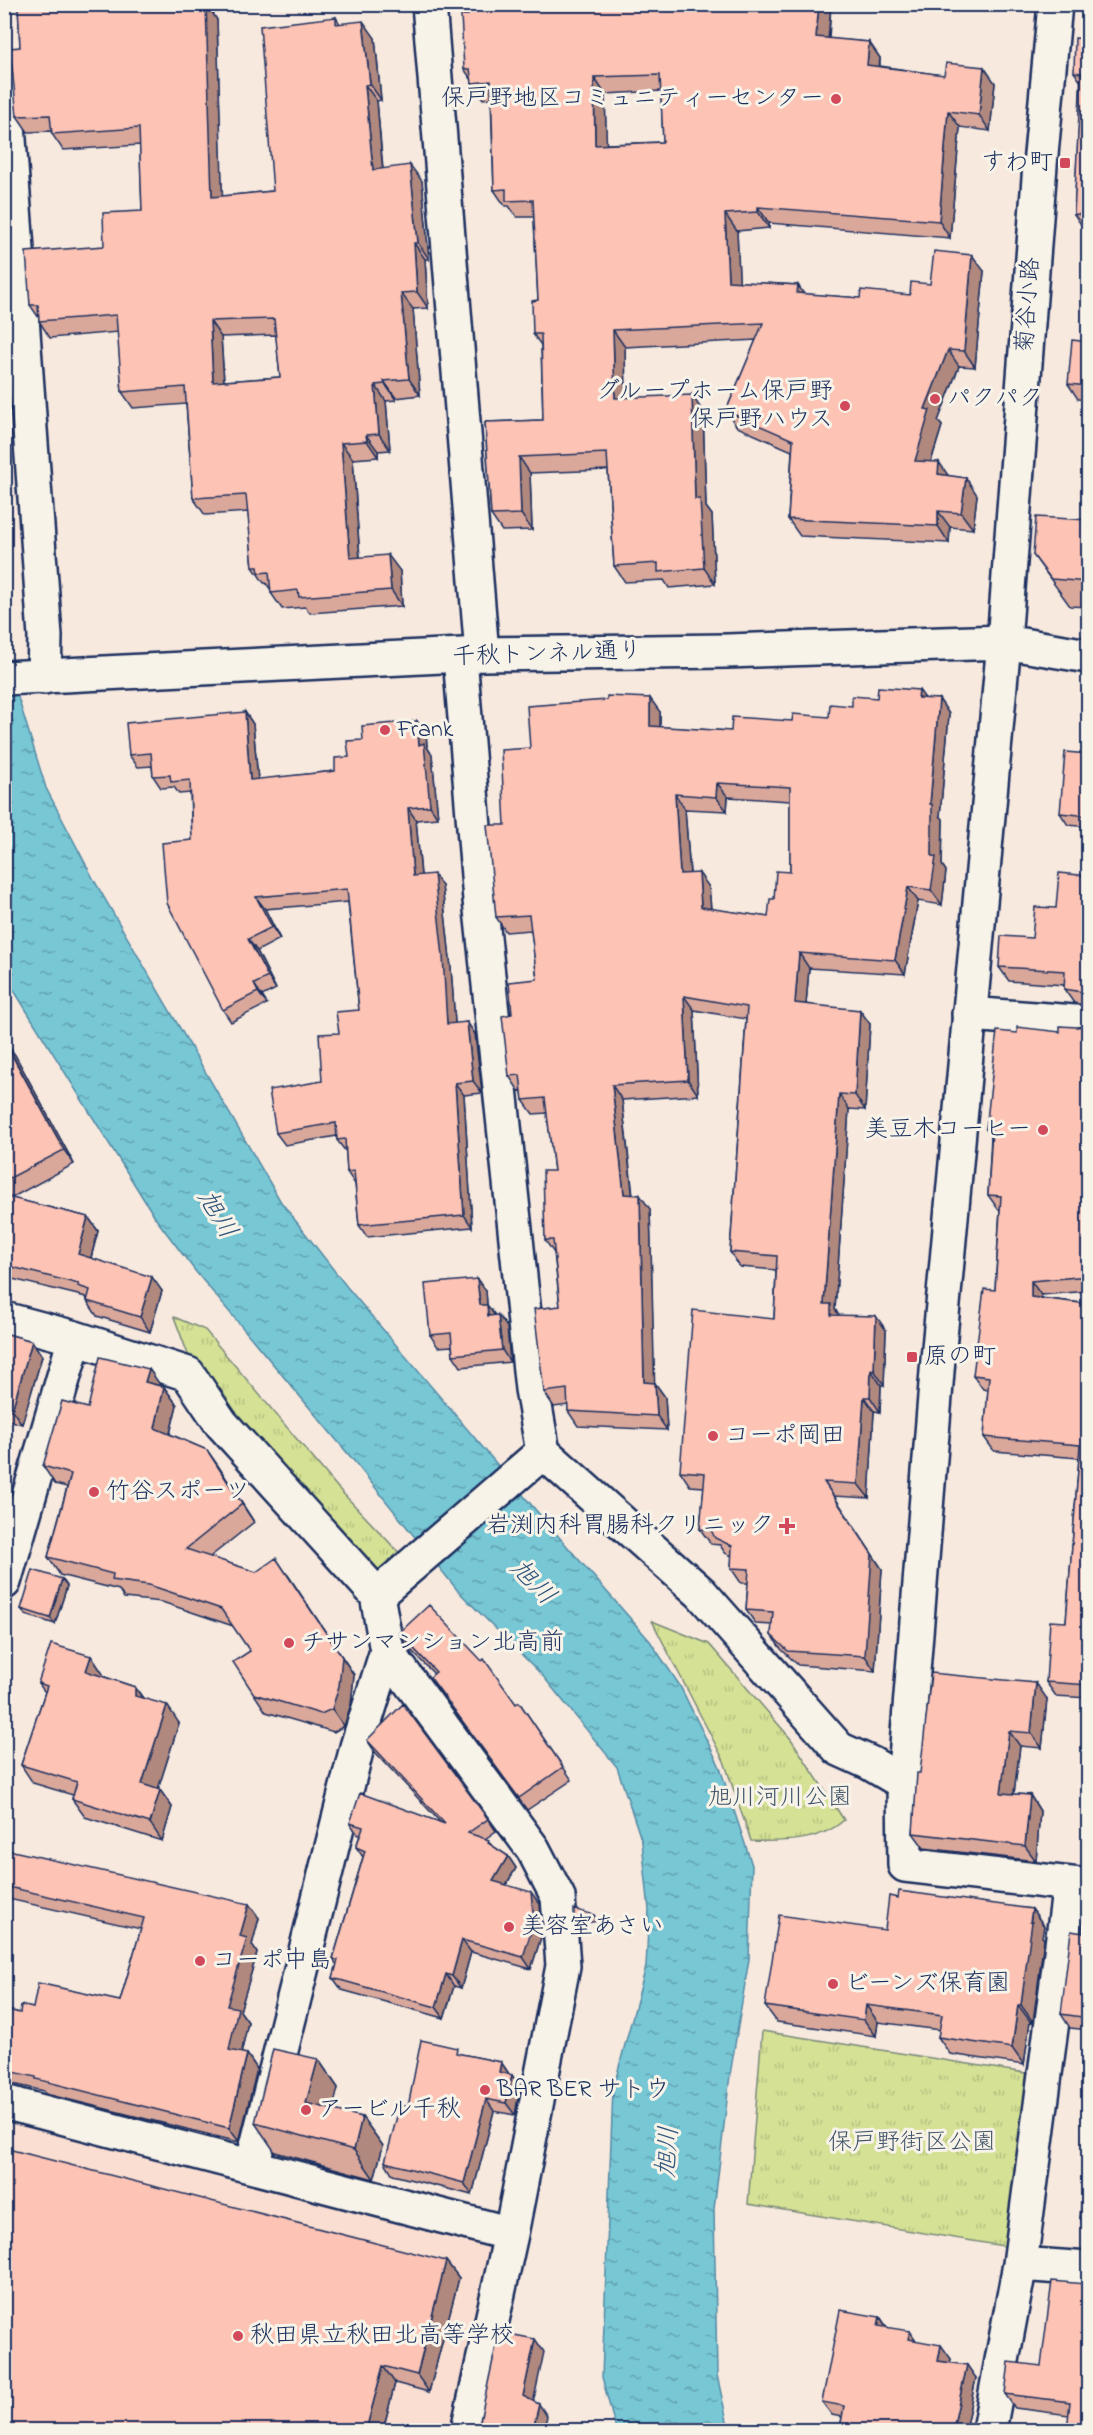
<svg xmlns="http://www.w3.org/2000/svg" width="1093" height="2435" font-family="'Indie Flower','Klee One',sans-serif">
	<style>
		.built { fill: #faded1 }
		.park { fill: url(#park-tufts); stroke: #788879; stroke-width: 1.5 }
		.water { fill: url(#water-ripples); stroke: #538aa5; stroke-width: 1.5 }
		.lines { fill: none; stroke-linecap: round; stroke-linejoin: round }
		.street-casing { stroke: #1b2f5e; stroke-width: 38 }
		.secondary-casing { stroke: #1b2f5e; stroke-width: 38 }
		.street { stroke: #f7f3e8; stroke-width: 33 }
		.secondary { stroke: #f7f3e8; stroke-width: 33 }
		.wall { fill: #daa89b; stroke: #1b2f5e; stroke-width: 1.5; fill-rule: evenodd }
		.shaded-wall { fill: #b1887e; stroke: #1b2f5e; stroke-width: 1.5 }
		.building { fill: #fdc3b4; stroke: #1b2f5e; stroke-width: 1.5; fill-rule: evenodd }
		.poi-dot { fill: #d1495b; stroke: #f7f3e8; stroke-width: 2 }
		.labels { text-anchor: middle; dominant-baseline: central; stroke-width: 6; stroke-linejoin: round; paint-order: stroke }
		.poi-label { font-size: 24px; fill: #1b2f5e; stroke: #f7f3e8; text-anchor: start }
		.street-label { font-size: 24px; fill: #1b2f5e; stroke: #f7f3e8 }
		.park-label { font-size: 24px; fill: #405369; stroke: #f7f3e8 }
		.water-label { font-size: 26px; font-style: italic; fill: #32557c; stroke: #f7f3e8 }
	</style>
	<defs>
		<pattern id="park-tufts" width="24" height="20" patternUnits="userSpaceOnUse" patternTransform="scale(1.5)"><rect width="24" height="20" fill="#d5e194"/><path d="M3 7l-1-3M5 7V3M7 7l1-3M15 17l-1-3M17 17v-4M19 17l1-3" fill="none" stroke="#b6c182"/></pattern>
		<pattern id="water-ripples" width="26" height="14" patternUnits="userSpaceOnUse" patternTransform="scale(1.5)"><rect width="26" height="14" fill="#78c7d5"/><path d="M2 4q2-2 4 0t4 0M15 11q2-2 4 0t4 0" fill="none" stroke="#62a2b0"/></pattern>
	</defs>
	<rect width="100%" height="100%" fill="#f8e9de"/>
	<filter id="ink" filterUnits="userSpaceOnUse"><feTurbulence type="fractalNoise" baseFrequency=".0167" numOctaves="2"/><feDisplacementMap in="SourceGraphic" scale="12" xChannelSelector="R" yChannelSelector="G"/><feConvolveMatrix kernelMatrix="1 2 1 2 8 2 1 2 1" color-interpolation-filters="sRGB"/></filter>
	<g filter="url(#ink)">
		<path class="built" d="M4,2117l489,125 -42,188h-446z"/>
		<path class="park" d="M174,1317l31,13 133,158 67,71 -24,23 -80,-85 -112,-140z
			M652,1621l57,23 82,95 53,81c-24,22 -61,22 -93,21l-27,-80z
			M762,2031l276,44 -23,173 -267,-44z"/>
		<path class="water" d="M4,652l42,136 49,94 186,320 66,85 198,234 105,120 30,45 39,79 33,100 -3,94 -19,116 -16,134 3,166 12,55h-113l-14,-53 11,-288 33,-122 3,-57 -7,-68 -25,-75 -75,-92 -84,-84 -104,-130 -158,-189 -40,-53 -151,-243z"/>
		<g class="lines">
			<defs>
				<path id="street" d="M429,4l53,650
					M4,70l41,566 -1,41
					M460,657l20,243 52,489 11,63
					M969,1014l119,9
					M4,1319l71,19 113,36 33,49 156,172 166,-143 158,141 138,156 31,14 34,20 1,82 183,21
					M4,1582l71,-244
					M377,1595l10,56 146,198 25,48 5,69 -52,268 -43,196
					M4,2102l507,132
					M252,2166l105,-419 30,-96
					M1020,2264l68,5
					M989,2430l31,-166 50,-380"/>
				<path id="secondary" d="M4,678l478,-24 245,-3 277,-9 84,14
					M904,1783l34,-424 66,-717 36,-477 15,-161"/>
			</defs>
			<use href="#street" class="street-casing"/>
			<use href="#secondary" class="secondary-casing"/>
			<use href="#street" class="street"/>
			<use href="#secondary" class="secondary"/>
		</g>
		<path class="wall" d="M18,4h192v5l7,11 5,176 51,-5 63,-174 4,7 35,14 6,62 -4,1 6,68 39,12 7,78h-4l3,49 -15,1 7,86 -24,3v2l-10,1 4,49 -12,1v6l-25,2 7,99 40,13 2,35 -92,7 -5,-6 -23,2 -11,-16v-3l-5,-7h-2l-11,-16 -5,-55 -43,3 -12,-17 -7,-94 -53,4 -11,-16 -4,-60 -68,6 -11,-17v-3l-9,-13 74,-59 38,-35 -2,-66 -77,5 -11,-16 -1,-3 -23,1 -11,-16 3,-69zM276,335l4,42 -56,4 -3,-44z
			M467,4h364l-2,35 40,3 11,16v8l115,17 -5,48 -30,-4 -10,111 -181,-15v5l-32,3 2,51 59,3 5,9 57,4 50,-3 20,-11 54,-13 -9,96 -16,-1 -21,55 4,5 -11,36 17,14 29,19 -4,34 -23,-2 -1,16 -149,-7 -12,-17 4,-68 -55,-24 -11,-16 30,-71 -131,7 1,51 77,14 3,95 6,8 3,69 -46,4 -5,-8 -39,2 -11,-16 -6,-96 -78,3 2,57 -30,1 -11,-16 -6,-93 58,-2 -2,-75 -8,-11 5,-34 -4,-83h-17l-8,-11h-4l-11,-16 -3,-92 -8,1 -11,-16v-3l-8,-11 4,-54zM661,91l2,51 -57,2 -1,-50z
			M1089,39v190h-5l-10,-15 7,-132 -7,-10z
			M1089,342v58l-11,-1 -10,-15z
			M1089,520v87l-19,-1 -37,-51z
			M877,698l62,1 10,15 -9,102 3,3 -1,46 4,6 -4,34 -24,-4 -13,73 -96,-6 -3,36 64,20 -5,86 -16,-1 -14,200 3,6 48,15 -2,55h-3l-1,27 -6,-1 -5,87 -35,-2 48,73 -7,102 -77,-6 -17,-16 -10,-14 1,-10 -16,-1 -10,-14 2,-27h-7l-10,-15 1,-12 -7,-3 -5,-8 -9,-1 -11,-15 4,-42 -14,-1 -10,-15 94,-152 2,-49 -36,-3 -10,-15 16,-233 -52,-9 4,85 -76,5 11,95 17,14 4,173 11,15 2,33 -89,-4 -10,-15v-6l-14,2 -10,-15 16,-86 -6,-53 -9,-13 9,-69 -7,-58 -14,1 -10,-14 -1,-10 -3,1 -10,-15 3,-62 25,-35 -6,-49 -25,2 -10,-15 9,-92 25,-77 130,-36v15l71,4 61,-10 37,-4 23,-11zM728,797l62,4v71l-16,27 -6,18 -57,-8 -2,-22 -19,-14 -5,-64 42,2z
			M245,712l8,12 5,56 77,-9 14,-14 77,-24 1,14 5,8 6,63 -22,2 5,55 21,11 9,82 4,56 12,-2 8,12 7,59 -18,2 8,132 -105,10 -8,-12 -4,-41 -8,-12 -1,-20 -9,-12v-4l-52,9 -9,-12 46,-52 17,-48 20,-23 -11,-108 -83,7 15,30 -23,12 19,38 -14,7 5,8 -36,18 -8,-12 -31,-170 -2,-47 -11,1 -5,-7 -13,1 -8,-12 -1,-10 -14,1 -9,-12z
			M1089,754v73l-21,-2 -8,-12z
			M1089,876v130l-15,-3 -10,-14v-4l-55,-4 -10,-14 33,-29 24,-30z
			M1089,1024v267l-48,4v3l48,6v394l-33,-2 -10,-14 20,-60 13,-164 -85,-7 -10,-14 4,-47 -5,-1 -10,-14 22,-85 5,-81h-2l-10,-14 3,-59 -5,-7 31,-96 43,-1 27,-7z
			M4,1041l11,14 59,109 -63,34 77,19 10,14 -7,27 71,33 -12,41 -53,-16 -10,-15v-1l-1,-3 -82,-20z
			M486,1291l1,14 8,10 12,12 3,35 -49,5 -8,-12 -1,-9 -14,1 -8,-12z
			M4,1333l28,8 10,15 -20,68 -18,-5z
			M161,1386l3,1 13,18 -7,29 37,16 47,72 -44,35 46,15 32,3 66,100 -3,29 -7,22 -10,6 -68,-20 -12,-18 -4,-43 -17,-25 -71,-24 -38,-4 -5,-8 -59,-15 -12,-18 19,-70 -12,-3 -12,-18 45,-58z
			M62,1579l5,7 -12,38 -29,-9 -5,-6z
			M399,1633l117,71 3,-2 53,78 -45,30 -88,-120 -5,-16 -27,-28z
			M91,1656l12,18 -1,2 33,11 8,11 36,25 -21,66 2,1 12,17 -10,34 -77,-24 -13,-18 1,-4 -40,-12 -12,-18 24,-73 -7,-9z
			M1047,1699l-5,49 -22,-2 -6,48 16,1 10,16 -4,50 -112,-13 -11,-15 7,-60z
			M367,1740l121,79 8,12 -11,8 9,8 14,9 8,12 -10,17 34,19 2,30 -11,35 -60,-17 -10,36 -7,-2 -10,32 -102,-28 -9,-12 4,-13 -4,-6 30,-102 -7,-10 4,-12h-2l-8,-12h91l-66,-71z
			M4,1849l255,69 -7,27 5,8 -17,58 8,11 -7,31 6,1 10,15 -18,73 -193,-48 -2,-3 -40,-9v-73l16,4 13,-5 87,-7 21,-72 -137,-31z
			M898,1898l134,11 12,17 -2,11 2,2 -11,83 -3,-1 -6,44 -74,-11 -12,-17 2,-7 -62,-8 -2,14 -99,-14 -12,-16 120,-76z
			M594,1915l4,6 -19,3 -5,-6z
			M1089,1934v96l-19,-2 -9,-14z
			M461,2054l40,8 8,12 11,13 -5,28 -21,-4 -22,84 -79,-20 -8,-13 23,-55z
			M318,2059l20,29 -6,22 30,7 21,29 -9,33 -99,-27 -20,-29z
			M1089,2074v54l-6,-8z
			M1089,2181v50l-9,-13z
			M446,2261l13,17 -30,114 -34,-9 -12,47h-379z
			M1085,2284l-16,131 -54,-7 -10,-14 36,-28z
			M880,2317l7,10 29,14 35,18 -1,4 26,15 -11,52h-124l-1,-1 2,-12 -10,-2 -10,-13z"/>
		<path class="shaded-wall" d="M199,4h11v5l7,11 6,193 -11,-16z
			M819,4h12l-4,50 -11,-17z
			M363,21l12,17 6,62 -11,-16z
			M869,42l11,16 -2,23 -11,-16z
			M984,67l11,16 -5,48 -11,-16z
			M594,77l11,17 2,67 -12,-16z
			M365,85l12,16 7,85 -11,-16z
			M948,111l12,16 -10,111 -11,-17z
			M410,165l12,16 7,78 -11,-16z
			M758,207l11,16v5l-11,-16z
			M725,214l12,17 3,66 -12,-16z
			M414,243l11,16 3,49 -11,-16z
			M972,255l12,16 -9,96 -11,-16z
			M798,285l11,17 -12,-9z
			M401,293l12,16 7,86 -11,-16z
			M210,321l11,16 4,61 -12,-16z
			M613,330l12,17 1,67 -11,-16z
			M948,350l11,16 -21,55 4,5 -16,51 -11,-16 10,-52z
			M384,381l12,17v2l-11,-16z
			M375,385l11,16 4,49 -11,-16z
			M692,395l11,17 3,95 6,8 3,69 -11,-16 -9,-69z
			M366,435l12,16v6l-11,-16z
			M341,443l12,16 8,116 -11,-17z
			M519,457l11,16 2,57 -11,-16z
			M939,462l11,16 -12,-4z
			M966,478l11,17 -4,34 -12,-16z
			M938,511l12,16 -1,16 -11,-17z
			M388,555l12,16 2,35 -11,-16z
			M919,690l10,14 -11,-6z
			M650,698l10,14v29l-10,-15z
			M939,699l10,15 -9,102 3,3 -1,46 4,6 -4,34 -11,-15 1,-34 -2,-52z
			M245,712l8,12 6,68 -9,-12z
			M417,721l9,12 1,14 5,8 6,63 -8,-12 -11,-61z
			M717,783l11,14 -1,14 -11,-14z
			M675,794l10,15 6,80 -11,-15z
			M408,808l8,12 6,68 -9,-12z
			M699,873l10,14 3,35 -11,-15z
			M434,874l8,12 9,82 5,68 -9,-12z
			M908,887l10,14 -13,73 -10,-14z
			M256,897l9,12 15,30 -8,-12z
			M248,939l9,12 19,38 -8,-12z
			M799,953l10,15 -4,49 -10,-14z
			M254,984l8,12 5,8 -9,-12z
			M684,996l10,14 4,85 -10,-15z
			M860,1010l10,14 -5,86 -10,-15z
			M467,1022l8,12 7,59 -9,-12z
			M5,1041l10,14 59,109 -10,-14z
			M455,1083l9,12 8,132 -8,-12z
			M612,1085l10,15 12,109 -10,-15z
			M839,1094l10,15 -14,200 6,10v10l-17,-25z
			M640,1195l10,14 5,188 -11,-15z
			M88,1217l10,14 -10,37 -10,-14z
			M152,1277l10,14 -12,41 -10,-15z
			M477,1279l9,12 2,26 -8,-12z
			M1031,1281l10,14v16l-10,-14z
			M487,1305l9,12 -8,-1z
			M498,1315l9,12 3,35 -8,-12z
			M876,1316l10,14 -2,55 -10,-15z
			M32,1341l10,15 -20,68 -10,-14z
			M149,1369l12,17 -16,-4z
			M871,1370l10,15 -1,27 -10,-15z
			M655,1383l10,14 2,33 -10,-14z
			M164,1387l13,18 -10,40 -12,-17z
			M864,1397l10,14 -5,87 -11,-14z
			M207,1450l12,17 35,55 -12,-18z
			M824,1482l58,87 -7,102 -10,-15z
			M276,1558l78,117 -3,29 -7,22 -12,-17z
			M62,1579l5,7 -12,38 -5,-6z
			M91,1656l12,18 -5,15 -12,-18z
			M1036,1683l11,16 -5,49 -11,-15z
			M135,1687l12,18 -12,-9z
			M167,1705l12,18 -25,79 -12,-18z
			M1009,1731l11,15 -8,62 -11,-15z
			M160,1790l12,17 -10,34 -12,-18z
			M1030,1795l10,16 -4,50 -11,-15z
			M508,1856l8,12 -15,25 -8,-12z
			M531,1892l9,12 2,30 -11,35 -8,-12z
			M249,1904l10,14 -7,27 5,8 -17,58 8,11 -9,42 -10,-14 -2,-44 13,-70z
			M1032,1909l12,17 -2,11 2,2 -11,83 -12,-17z
			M462,1940l9,12 -10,36 -9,-12z
			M446,1974l8,12 -10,32 -8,-11z
			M866,2005l12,17 -2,14 -12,-16z
			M1018,2005l12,16 -6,44 -12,-17z
			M247,2054l10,15 -18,73 -10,-14z
			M318,2059l20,29 -11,44 -21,-29z
			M501,2062l8,12 -10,-2z
			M512,2075l8,12 -5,28 -9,-12z
			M486,2099l8,12 -22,84 -8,-12z
			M362,2117l21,29 -9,33 -20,-29z
			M446,2261l13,17 -30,114 -12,-17z
			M880,2317l9,14 -11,-5z
			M910,2331l9,14 -11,-6z
			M535,2339l9,13 -12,56 -9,-12z
			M941,2345l10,14 -3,15 -10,-13z
			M967,2365l9,13 -11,52h-11l-1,-1z
			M383,2366l12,17 -12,47h-17z
			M539,2404l8,12 -3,14h-11z"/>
		<path class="building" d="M18,4h188l6,193 61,-6 -13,-165 76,-9v7l27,-3 7,63 -5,1 8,85 37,-5 8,78h-4l3,49 -16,1 8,86 -25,2 1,3 -10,1 4,49 -13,1 1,6 -26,2 9,115 38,-3 3,35 -92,7 -1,-7 -27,3 -2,-21 -10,1 -1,-6h-5l-7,-72 -53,3 -8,-111 -63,5 -6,-77 -77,6 -1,-16h-8l-4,-53 78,-6 -1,-33 39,-2 -3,-83 -87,6 -2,-19 -33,1 -7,-68 10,-1zM274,319l6,58 -67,5 -3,-61z
			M467,4h352l-3,33 53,5 -2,23 77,10 2,-12 38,4 -5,48 -31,-4 -9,110 -181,-14v5l-33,2 3,67 70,4 -1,8 63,5 1,-8 49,5 1,-13 19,2 4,-33 38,4 -8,96 -16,-1 -23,59 5,1 -15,51 24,1 -1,12 28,4 -5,35 -23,-2v15l-150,-7 5,-79 -67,-29 37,-88 -150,7 2,68 77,-3 3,104h5l4,69 -46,4v-9l-44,3 -7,-113 -88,4 2,57 -30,1 -6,-93 58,-2 -2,-86h-8l-1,-33 6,-1 -5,-100 -27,1v-12l-12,1 -3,-109 -19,2 -2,-14h-6l-3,-54h7zM660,75l3,67 -68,3 -1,-68z
			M1075,38l14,1v176l-15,-1 7,-141 -7,-1z
			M1072,340l17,2v44l-21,-2z
			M1036,517l53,3v62l-38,-3 -18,-24z
			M878,687l41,3 -1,8 21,1 -9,105h2v52l4,1 -5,33 -23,-3 -13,73 -96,-7 -4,50 65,7 -5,85 -16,-1 -15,210h7v11l45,1 -2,54h-3l-1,27h-6l-6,87 -34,-2 48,72 -7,102 -77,-5 -17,-16 2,-23 -27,-2 3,-41 -18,-1 1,-22 -17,-8 -4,-8 -11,-1 5,-56 -25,-2 13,-161 81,9 3,-63 -47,-4 17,-245 -63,-11 4,84 -76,5 12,109 16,1 4,187 11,1 2,33 -89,-5 -1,-22 -23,3 -10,-83 26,-3 -7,-66h-8l-2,-69h11l-9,-73 -22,2 -3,-25 -11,1 -7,-60 10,-2 -3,-32 28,-3 -8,-64 -33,2 -9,-92h18l-4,-75 29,-2 -3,-42 80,-6v-4l43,2v28l81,5 1,-14 60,4 1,-7 36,3 1,-13 22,2v-10l25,2zM717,783l73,4v85l-14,-1 -2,28h-4l-2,18 -67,-10 -2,-34 -19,1 -5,-80 41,3z
			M245,712l5,68 85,-9v-13l14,-1 -2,-16 16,-1 -1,-14 55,-5 2,24 5,-2 6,63 -22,2 5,68 21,-2 9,82 4,68 20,-2 6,59 -18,2 9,132 -105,10 -5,-54 -7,1 -2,-33 -8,1 -1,-17 -60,10 -7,-43 53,-9 -3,-47 20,-1 -3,-21 23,-2 -12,-121 -91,8 16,30 -24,12 20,38 -14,7 4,8 -35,18 -56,-107 -5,-60 30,-3 -2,-60 -19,2 -1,-7 -17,1 -2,-23 -22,2 -3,-32z
			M1065,752l24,2v62l-29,-3z
			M1059,873l30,3v117l-25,-4 1,-18 -66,-4 2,-31 31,2 3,-31 21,1z
			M1089,1024v252l-58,5v16l58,7v381l-43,-3 4,-61 16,1 14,-177 -96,-8 5,-60 -16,-2 11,-86 11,1 6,-94 -13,-1 4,-66h-6l11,-98 20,2v-6l43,5v-6l17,1 10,-2z
			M4,1041l60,109 -60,31z
			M4,1196l84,21 -10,37 74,23 -12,40 -53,-16 3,-11 -12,-4 1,-2 -75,-19z
			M477,1279l3,26h7l1,11 10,-1 4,35 -49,5 -2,-22 -21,2 -5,-51z
			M4,1333l28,8 -20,69 -8,-2z
			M100,1357l49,12 -4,13 19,5 -9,41 52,22 35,54 -56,45 70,23 20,-14 66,99 -3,29 -7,23 -11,5 -67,-20 -21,-32 17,-11 -29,-42 -72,-24 -37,-5 1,-6 -65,-17 23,-83 -28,-8 19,-65 26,7z
			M33,1570l29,9 -12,39 -29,-9z
			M429,1605l53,56 2,-2 32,45 3,-2 44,65 -44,31 -89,-121 6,-5 -37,-39z
			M51,1644l40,12 -5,15 49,16v9l32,9 -25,79 18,6 -10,33 -78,-24 5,-17 -56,-17 26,-79 -9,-3z
			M931,1673l105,10 -5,50 -22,-2 -8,62 29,2 -5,51 -112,-13 4,-60h3z
			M403,1704l85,115 -20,14 21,7 -1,3 20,13 -15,25 38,11 3,30 -11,35 -61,-17 -10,36 -6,-2 -10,33 -103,-29 5,-18 -5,-1 32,-108 -9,-4 7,-20 -13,-4 10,-30 85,31 -78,-84z
			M4,1849l245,55 -9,32 7,2 -20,68 11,2 -9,42 18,4 -18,74 -193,-49v-2l-32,-7v-61l16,4 1,-8 12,3 5,-25 82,18 24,-83 -140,-32z
			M899,1891l133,18 -2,13h2l-11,83h-3l-6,43 -74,-11 4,-22 -76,-10 -2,15 -99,-14 14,-91 106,15 4,-34 9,2z
			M574,1909l20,6 -20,3z
			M1071,1931l18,3v84l-28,-4z
			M421,2040l36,8 -1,5 45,9 -2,10 13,3 -6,28 -20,-4 -22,84 -79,-21 15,-57 8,2z
			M273,2049l45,10 -12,44 56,14 -8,33 -99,-27z
			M1087,2074h2v46h-6z
			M4,2148l442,113 -29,114 -34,-9 -17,64h-362z
			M1083,2181h6v38l-9,-1z
			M1089,2270v160h-22l3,-28 -65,-8 4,-32 32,4 11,-85 33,3 1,-11z
			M840,2310l40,7 -2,9 32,5 -2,8 33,6 -3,16 29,4 -14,64 -20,-3 -1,4h-90v-1h-2l4,-23 -22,-4z
			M499,2332l36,7 -12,57 16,8 -6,26h-55z"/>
	</g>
	<g class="poi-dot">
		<circle cx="836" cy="99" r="6"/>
		<rect x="1059" y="157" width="12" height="12" rx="3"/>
		<circle cx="935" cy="399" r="6"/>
		<circle cx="845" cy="406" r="6"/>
		<circle cx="385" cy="730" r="6"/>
		<circle cx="1043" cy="1130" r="6"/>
		<rect x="906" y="1351" width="12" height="12" rx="3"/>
		<circle cx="713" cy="1436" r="6"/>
		<circle cx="94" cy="1492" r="6"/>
		<path d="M784 1517h6v6h6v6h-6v6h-6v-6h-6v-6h6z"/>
		<circle cx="289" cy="1643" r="6"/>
		<circle cx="509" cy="1927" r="6"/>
		<circle cx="200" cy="1961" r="6"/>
		<circle cx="833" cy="1984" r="6"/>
		<circle cx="485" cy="2090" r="6"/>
		<circle cx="306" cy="2110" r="6"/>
		<circle cx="238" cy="2336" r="6"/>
	</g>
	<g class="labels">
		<g class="poi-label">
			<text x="824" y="99" text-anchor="end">保戸野地区コミュニティーセンター</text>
			<text x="1053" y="163" text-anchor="end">すわ町</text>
			<text x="833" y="392" text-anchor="end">グループホーム保戸野<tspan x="833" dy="28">保戸野ハウス</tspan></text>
			<text x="947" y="399">パクパク</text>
			<text x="397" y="730">Frank</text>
			<text x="1031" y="1130" text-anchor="end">美豆木コーヒー</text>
			<text x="924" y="1357">原の町</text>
			<text x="725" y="1436">コーポ岡田</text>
			<text x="106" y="1492">竹谷スポーツ</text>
			<text x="774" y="1526" text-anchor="end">岩渕内科胃腸科クリニック</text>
			<text x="301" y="1643">チサンマンション北高前</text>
			<text x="521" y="1927">美容室あさい</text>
			<text x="212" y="1961">コーポ中島</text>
			<text x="845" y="1984">ビーンズ保育園</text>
			<text x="497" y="2090">BAR BER サトウ</text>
			<text x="318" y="2110">アービル千秋</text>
			<text x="250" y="2336">秋田県立秋田北高等学校</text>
		</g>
		<g class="street-label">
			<text transform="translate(1029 305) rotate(-86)">菊谷小路</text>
			<text transform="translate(547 655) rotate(-2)">千秋トンネル通り</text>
		</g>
		<g class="park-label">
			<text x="780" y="1798">旭川河川公園</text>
			<text x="912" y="2143">保戸野街区公園</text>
		</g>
		<g class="water-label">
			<text transform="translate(216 1215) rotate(59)">旭川</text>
			<text transform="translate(532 1583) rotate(46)">旭川</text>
			<text transform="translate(669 2152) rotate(-86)">旭川</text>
		</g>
	</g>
	<rect width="1093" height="2435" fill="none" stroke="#f7f3e8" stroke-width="24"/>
	<rect x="12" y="12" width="1069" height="2411" fill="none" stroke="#1b2f5e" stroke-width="2" filter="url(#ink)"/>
</svg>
